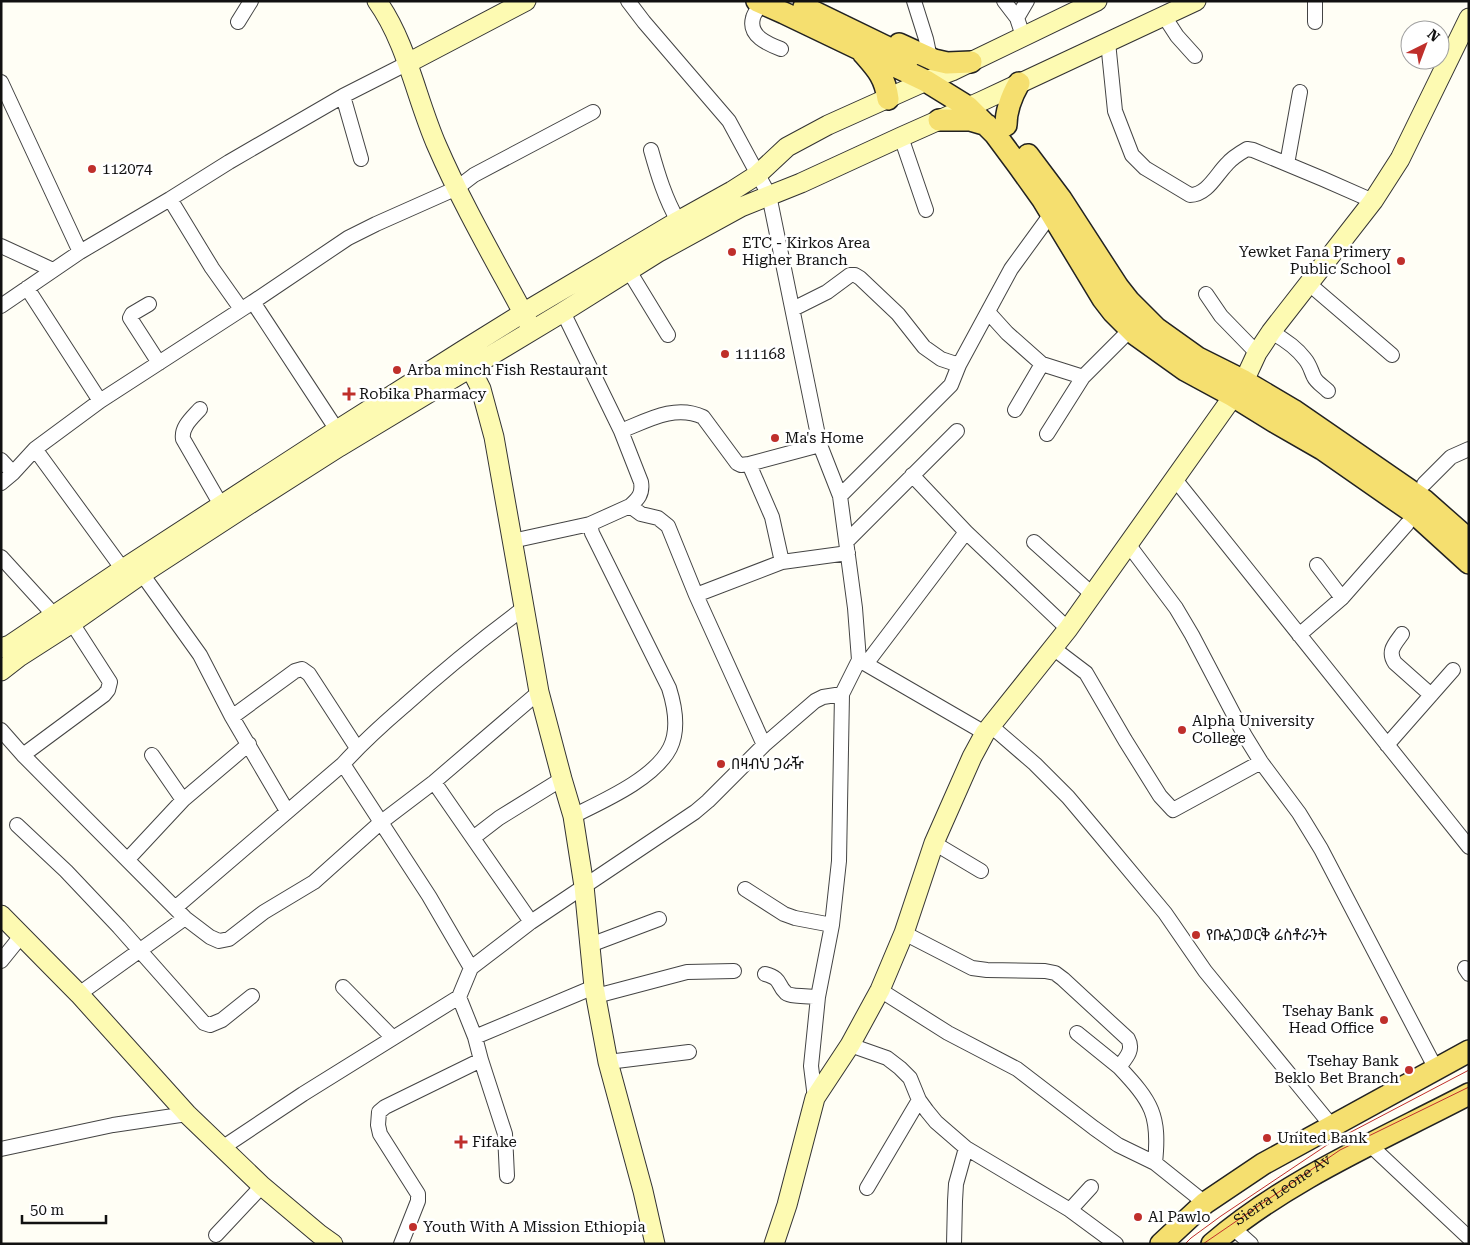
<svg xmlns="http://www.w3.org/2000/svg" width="1470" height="1245" font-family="'Roboto Serif','Noto Sans Ethiopic',serif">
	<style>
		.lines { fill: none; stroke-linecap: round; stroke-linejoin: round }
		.street-casing { stroke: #444; stroke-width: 16 }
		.secondary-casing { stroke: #333; stroke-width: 21 }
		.primary-casing { stroke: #222; stroke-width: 24 }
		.street { stroke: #fff; stroke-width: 14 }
		.secondary { stroke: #fdfab2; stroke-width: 19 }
		.primary { stroke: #f5df6f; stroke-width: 21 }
		.tram { stroke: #bf2f2b; stroke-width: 1 }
		.poi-dot { fill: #bf2f2b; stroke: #fff; stroke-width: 2 }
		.labels { text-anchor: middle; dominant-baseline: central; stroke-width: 5; stroke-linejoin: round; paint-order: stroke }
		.poi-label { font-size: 15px; fill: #111; stroke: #fff; text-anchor: start }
		.street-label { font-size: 15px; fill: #111; stroke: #fff }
	</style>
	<rect width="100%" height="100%" fill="#fffef5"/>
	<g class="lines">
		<defs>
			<path id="street" d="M628,1l16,21 85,99 40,74 51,250 20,51 15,112 4,52 -17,34 -3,167 -7,64 -14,72 -7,69 4,32
				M914,1l12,38 4,19
				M1004,1l13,17 6,18
				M1315,1v21
				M761,3c-2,5 -7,10 -8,15 -5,18 15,26 28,31
				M1164,16l13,20 18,20
				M1017,18l10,-17
				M238,22l13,-21
				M1108,42l7,69 17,44 13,13 45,27c17,0 26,-20 37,-31 5,-6 13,-11 20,-15l6,1 34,14
				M1,82l79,170
				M1300,92l-13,72 36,15 50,22
				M343,96l18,63
				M901,137l25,73
				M651,150c7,25 14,48 27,71
				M170,199l42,69 29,41
				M1,246l52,24
				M629,271l39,64
				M1308,283l84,72
				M27,288l73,113
				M1206,294l15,22 36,37
				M253,302l95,-64 28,-14 81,-36 17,-13 119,-63
				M149,304l-17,10 -2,4 29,45
				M1,306l79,-54 90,-53 59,-37 114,-66 65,-33
				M793,309l34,-17 23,-17h5l5,3 38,36 26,33 17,12 18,6
				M563,312l58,119c27,-11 54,-27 82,-14l34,46 4,2 8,-1 23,53 10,45 66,-9
				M988,312l19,21 35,31 41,13
				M1271,332c13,7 25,15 34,27 5,6 6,12 9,18 2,5 10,10 14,14
				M200,409c-8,9 -19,18 -17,30l38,66
				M1015,410l27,-46
				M621,431l20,51c2,12 -3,17 -11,24l11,8 17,4 10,8 28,69
				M1047,434l36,-57 47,-47
				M35,449l92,126
				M1,460l12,13 22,-24 65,-48 153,-99 84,128
				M749,464l71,-19
				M912,475l54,57
				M1174,478l295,369
				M1,483l12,-10
				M1424,484l27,-27 18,-8
				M840,496l111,-111 8,-20 52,-96 40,-55
				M590,524l40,-18
				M512,541l78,-17 2,9 77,155c6,19 10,42 1,60 -16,31 -67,53 -97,68
				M847,541l110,-110
				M1034,542l58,52
				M1128,544l48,64 16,27 53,101 16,26 38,51 22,36 115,220
				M1,557l53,58
				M1317,565l25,33
				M142,574l58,81 32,62 55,94
				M1402,634c-7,10 -15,17 -7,29l36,32
				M1299,635l43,-37 65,-74
				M1053,648l33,25 39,67 35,56 13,14 88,-48
				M859,660l126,73
				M866,664l100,-132 102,97
				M232,717l63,-46 7,-2 7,5 48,74
				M991,726l44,38 33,33 32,38 65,78 40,58 126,154
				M1,730l22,25 162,163 25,19 9,4 10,-2 35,-27 50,-30 66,-59 54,-41 105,-90
				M764,745l-68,-150 86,-33
				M1387,745l66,-75
				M23,755l81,-60 4,-5 2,-8 -38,-59
				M152,755l31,45
				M343,764l86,132 42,72 -12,29 16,40 6,23
				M434,782l97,140 164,-110 13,-11 56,-56 51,-44 8,-4 19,-3
				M17,825l49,46 53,56 85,96 6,2 12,-5 30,-24
				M473,838l26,-20 63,-39
				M934,843l47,28
				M128,859l55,-59 66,-56
				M745,889l39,25 11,4 37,7
				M175,908l168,-144c19,-21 40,-40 61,-58 39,-35 78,-67 120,-98
				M904,933l68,35 15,2 58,1 10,2 8,6 65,60c6,11 -2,19 -9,28 33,35 41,48 36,96
				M590,945l69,-26
				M1,961l21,-26
				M471,968l60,-46
				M1465,968l4,6
				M765,974c18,5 11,10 21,19 5,4 25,3 32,4
				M343,987l50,51
				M880,990l68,43 69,36 77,59 24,17 37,18 50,40
				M79,994l106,-76
				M596,996l91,-24 47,-1
				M1077,1033l42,34
				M475,1037l119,-50
				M850,1045l37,13 13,10 10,10 9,22 8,11 9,11 30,26 104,62 46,34
				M608,1062l81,-10
				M1370,1145l99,93
				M222,1148l81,-54 156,-97
				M1,1149l112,-24 74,-11
				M867,1188l52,-88
				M1070,1210l21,-23
				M1232,1227l19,17
				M216,1235l46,-49
				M401,1244l17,-43v-7l-38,-60 -2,-9 1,-13 6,-5 96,-47 24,74 2,42
				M954,1244l1,-43 1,-17 10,-36"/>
			<path id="secondary" d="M377,1c30,42 39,97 60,145 26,60 60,118 91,176
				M408,63l118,-62
				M465,357l16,32 13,48 45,255 23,87 11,37 11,70 10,101 14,75 35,129 12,53
				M1,648l9,-3 113,-76 214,-139 125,-79 61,-38 155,-92 54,-30 25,-16 30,-28 41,-22 98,-44 26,-10 145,-70
				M1,671l18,-14 53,-34 70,-49 106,-69 91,-58 224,-135 94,-59 84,-46 60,-24 100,-46 81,-36 214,-100
				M1,915l78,79 108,120 75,72 57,48 14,10
				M774,1244l13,-39 28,-107 35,-53 30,-55 24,-57 30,-90 38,-86 13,-24 83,-104 176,-248 13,-28 14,-21 102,-131 27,-42 69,-141"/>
			<path id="primary" d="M757,1l27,12 142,68 42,26 27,27 23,31 25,35 60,99 10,13 23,23 49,35 48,26 42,26 47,27 92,64 55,50
				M804,7l105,51
				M899,44l35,16 13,3 24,-1
				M863,53c14,16 22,24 25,46
				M939,120h31l17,5
				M1006,125c0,-15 5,-28 13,-42
				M1028,155l33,44 57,88 11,14 27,27 42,30 46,23 49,29 132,91 44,39
				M1161,1244l44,-41 58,-39 206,-113
				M1212,1244c76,-65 169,-104 257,-150"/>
		</defs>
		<use href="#street" class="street-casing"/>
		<use href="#secondary" class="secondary-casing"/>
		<use href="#primary" class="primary-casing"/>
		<use href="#street" class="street"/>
		<use href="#secondary" class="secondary"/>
		<use href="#primary" class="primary"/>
		<g class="tram">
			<path d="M1185,1244l6,-6 30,-22 109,-73 139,-73"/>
			<path id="s1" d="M1203,1244l137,-94 129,-63"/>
		</g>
	</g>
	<g class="poi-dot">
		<circle cx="92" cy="169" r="5"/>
		<circle cx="732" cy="252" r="5"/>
		<circle cx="1401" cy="261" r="5"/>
		<circle cx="725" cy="354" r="5"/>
		<circle cx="397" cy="370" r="5"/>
		<path d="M346.5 386.5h5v5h5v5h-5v5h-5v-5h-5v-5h5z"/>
		<circle cx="775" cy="438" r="5"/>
		<circle cx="1182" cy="730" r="5"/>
		<circle cx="721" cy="764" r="5"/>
		<circle cx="1196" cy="935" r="5"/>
		<circle cx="1384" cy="1020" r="5"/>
		<circle cx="1409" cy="1070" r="5"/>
		<circle cx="1267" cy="1138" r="5"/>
		<path d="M458.5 1134.5h5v5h5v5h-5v5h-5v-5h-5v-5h5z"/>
		<circle cx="1138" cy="1217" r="5"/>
		<circle cx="413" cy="1227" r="5"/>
	</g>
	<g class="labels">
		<g class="poi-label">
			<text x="102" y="169">112074</text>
			<text x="742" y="243">ETC - Kirkos Area<tspan x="742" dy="17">Higher Branch</tspan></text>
			<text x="1391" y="252" text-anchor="end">Yewket Fana Primery<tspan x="1391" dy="17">Public School</tspan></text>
			<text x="735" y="354">111168</text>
			<text x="407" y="370">Arba minch Fish Restaurant</text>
			<text x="359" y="394">Robika Pharmacy</text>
			<text x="785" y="438">Ma's Home</text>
			<text x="1192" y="721">Alpha University<tspan x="1192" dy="17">College</tspan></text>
			<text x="731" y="764">በዛብህ ጋራዥ</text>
			<text x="1206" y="935">የቡልጋወርቅ ሬስቶራንት</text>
			<text x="1374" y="1011" text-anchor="end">Tsehay Bank<tspan x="1374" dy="17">Head Office</tspan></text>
			<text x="1399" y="1061" text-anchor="end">Tsehay Bank<tspan x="1399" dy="17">Beklo Bet Branch</tspan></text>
			<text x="1277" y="1138">United Bank</text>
			<text x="472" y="1142">Fifake</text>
			<text x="1148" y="1217">Al Pawlo</text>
			<text x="423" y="1227">Youth With A Mission Ethiopia</text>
		</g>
		<g class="street-label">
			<text stroke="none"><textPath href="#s1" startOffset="96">Sierra Leone Av</textPath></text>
		</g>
	</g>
	<rect width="1470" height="1245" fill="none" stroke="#111111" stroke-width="5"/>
	<g transform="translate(1425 45) rotate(42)"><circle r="24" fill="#ffffff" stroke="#a0a0a0"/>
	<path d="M0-4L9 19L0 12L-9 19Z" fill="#bf2f2b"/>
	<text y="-8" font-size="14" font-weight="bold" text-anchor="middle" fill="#111111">N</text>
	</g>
	<path d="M22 1215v8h84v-8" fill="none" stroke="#111111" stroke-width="2.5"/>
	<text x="30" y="1215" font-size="15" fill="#111111" stroke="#ffffff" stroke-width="4" paint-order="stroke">50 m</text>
</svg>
